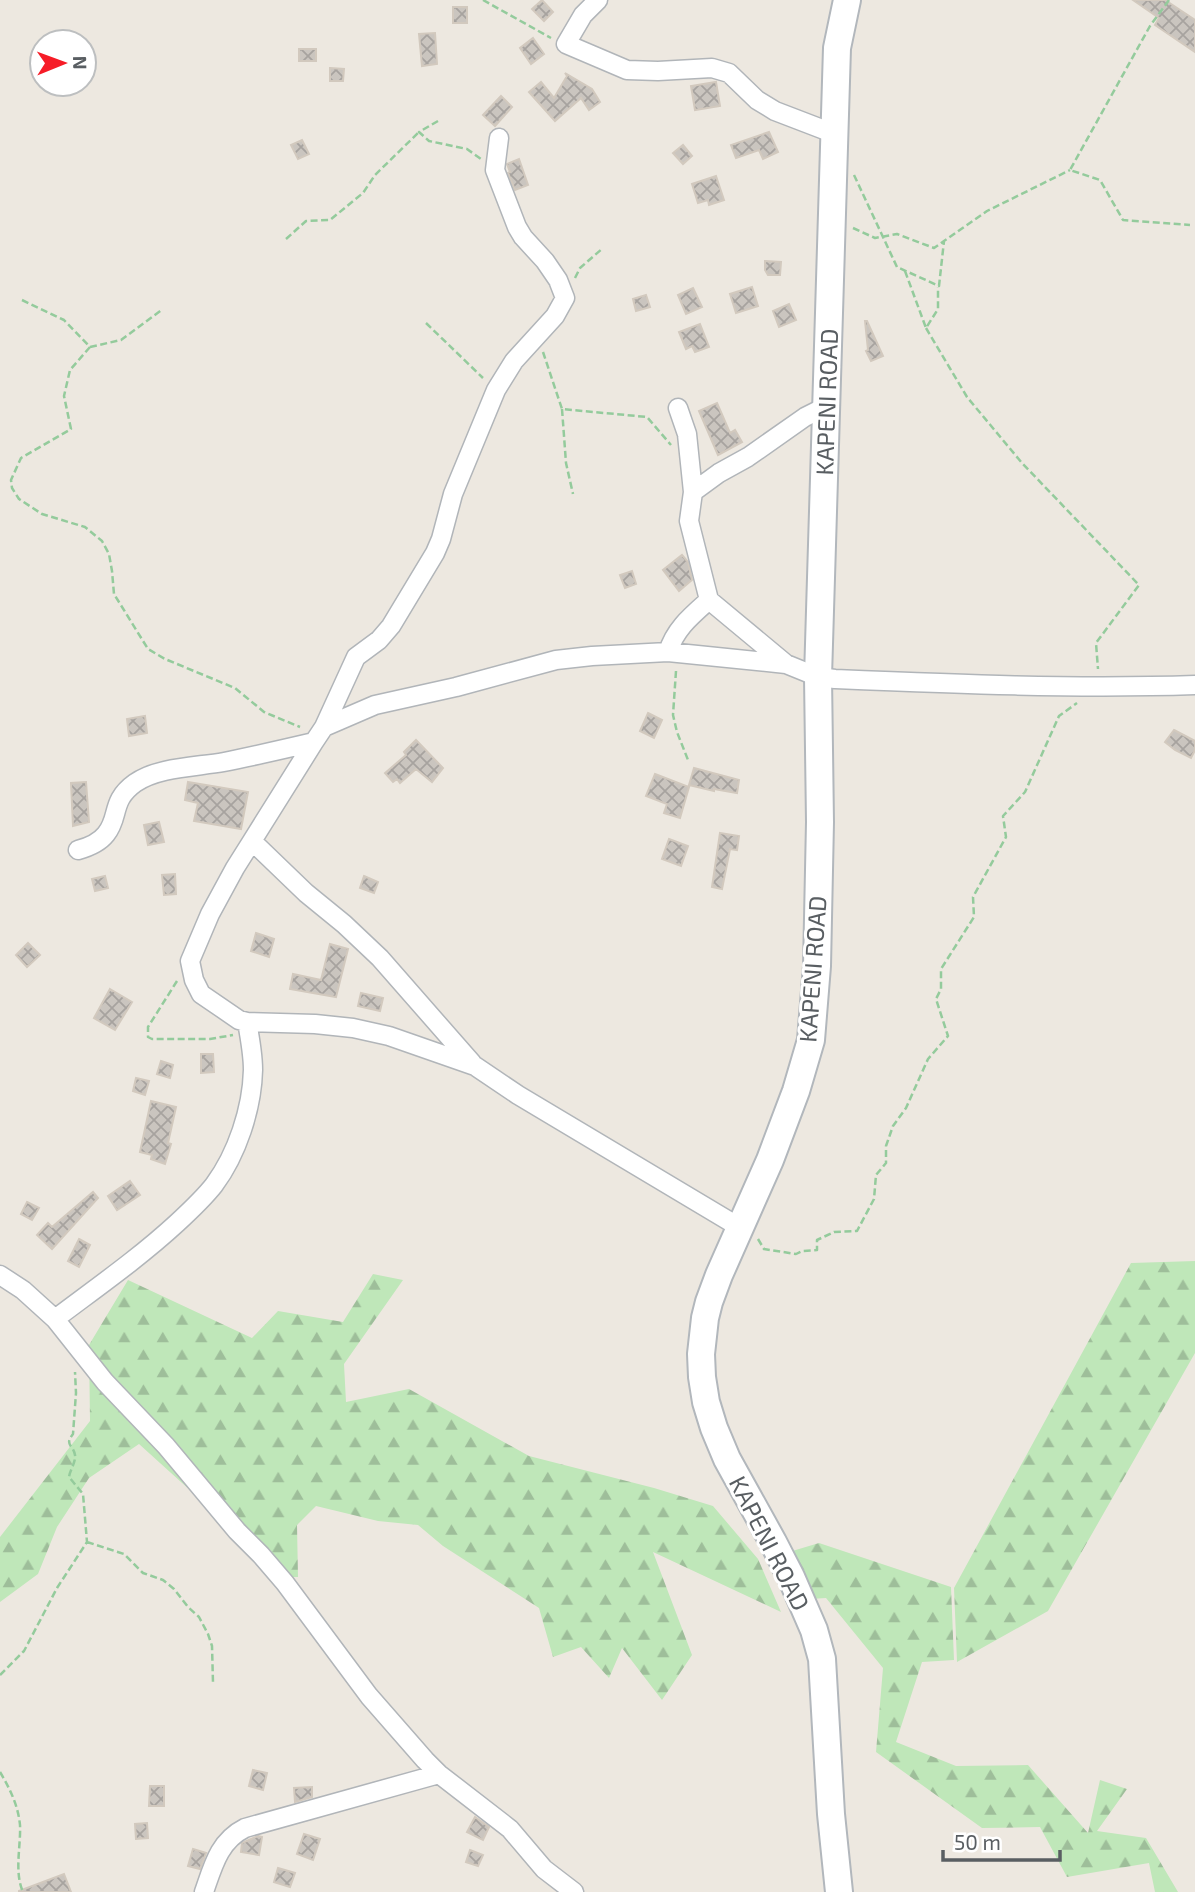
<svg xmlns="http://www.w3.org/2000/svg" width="1195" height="1892" font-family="'Exo 2',sans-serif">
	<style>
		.forest { fill: url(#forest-firs) }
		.building { fill: url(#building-cross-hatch); stroke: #d2c9be; stroke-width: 2 }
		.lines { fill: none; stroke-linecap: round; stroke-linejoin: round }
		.street-casing { stroke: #b1b5b9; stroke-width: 21 }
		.secondary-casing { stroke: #b2b7bc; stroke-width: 30 }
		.path { stroke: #94cb9c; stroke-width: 2.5; stroke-dasharray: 7 3.5; stroke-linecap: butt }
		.street { stroke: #fff; stroke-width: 18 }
		.secondary { stroke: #fff; stroke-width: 26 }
		.labels { text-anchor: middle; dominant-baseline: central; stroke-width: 6; stroke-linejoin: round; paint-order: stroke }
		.street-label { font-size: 24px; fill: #595e62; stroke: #fff }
	</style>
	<defs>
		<pattern id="forest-firs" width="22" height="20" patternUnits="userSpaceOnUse" patternTransform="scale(1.75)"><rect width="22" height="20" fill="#bfe7b9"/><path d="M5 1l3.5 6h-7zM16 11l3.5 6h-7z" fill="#9ebe9a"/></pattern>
		<pattern id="building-cross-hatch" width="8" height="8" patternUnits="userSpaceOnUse" patternTransform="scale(1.75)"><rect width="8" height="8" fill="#cac5bf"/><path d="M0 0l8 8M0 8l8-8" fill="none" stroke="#a7a39f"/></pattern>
	</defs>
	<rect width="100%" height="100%" fill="#ede8e0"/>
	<path class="forest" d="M1195,1261v92l-147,258 -91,51 -3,-74 177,-325z
		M373,1274l30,6 -59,84 2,38 63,-13 120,67 125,32 59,18 45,53 23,53 -128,-60 39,103 -30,45 -40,-52 -13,30 -28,-31 -28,10 -14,-49 -96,-62 -25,-21 -40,-4 -62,-15 -19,19 1,52h-12l-147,-133 -50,34 -32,49 -19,47 -38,28v-65l90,-116 -1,-76 39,-65 124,58 26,-27 65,11z
		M819,1543l132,44 3,73 -32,2 -26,80 60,24 72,-1 60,68 12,-53 27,9 -30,42 49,7 32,54h-23l-6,-29 -82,14 -27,-50 -58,1 -106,-76 7,-84 -57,-70 -31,2 -16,-45z"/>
	<path class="building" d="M542,0l11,12 -9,9 -12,-12z
		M1133,0h32l30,20v32l-40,-27 4,-7z
		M453,7h14v16h-14z
		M435,33l2,31 -15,2 -3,-32z
		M533,38l11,16 -13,10 -11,-16z
		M299,49h17v12h-17z
		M330,68l14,1 -1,12h-13z
		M565,73l27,16 8,13 -11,8 -8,-12 -26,23 -26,-29 12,-10 13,16 13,-22z
		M716,82l4,24 -25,4 -4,-24z
		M501,96l11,11 -17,19 -12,-11z
		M769,132l9,20 -15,7 -4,-9 -23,8 -5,-13z
		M302,140l7,14 -11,5 -7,-14z
		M683,145l9,11 -9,8 -10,-11z
		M519,159l9,26 -13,5 -7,-17 2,-1 -3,-8z
		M716,176l8,24 -15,5 -1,-5 -10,3 -6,-19z
		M765,261l16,1 -1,13h-12l-3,-5z
		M752,287l6,19 -22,7 -6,-19z
		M693,288l9,19 -16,7 -8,-19z
		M646,295l4,12 -14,4 -3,-12z
		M789,304l7,16 -17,7 -6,-16z
		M865,321h2l16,35 -12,5 -5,-10 2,-1z
		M700,324l9,23 -14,5 -3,-6 -6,3 -7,-17z
		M717,403l13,30 5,-3 7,12 -24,13 -19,-44z
		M682,555l6,7 4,18 -13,11 -16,-21z
		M632,571l4,13 -11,4 -5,-13z
		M648,713l14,7 -8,18 -14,-7z
		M145,716l2,17 -18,3 -2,-17z
		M1174,730l21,11v9l-4,8 -16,-8 -10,-8z
		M416,740l27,28 -11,14 -16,-13 -16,14 -3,-4 -4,3 -8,-9 21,-18 -2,-3z
		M694,768l45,12 -2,13 -23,-4v2l-25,-6z
		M655,774l34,13 -9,31 -16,-5 3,-9 -21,-8z
		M86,782l3,40 -16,4 -2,-43z
		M188,782l60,10 -7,37 -47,-8 4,-18 -13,-3z
		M159,822l5,20 -16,3 -4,-20z
		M720,833l19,3 -2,14 -7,-1 -8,40 -10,-2z
		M669,839l19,7 -7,20 -19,-7z
		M175,874l1,20 -12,1 -2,-20z
		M105,876l3,12 -13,3 -3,-12z
		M364,876l14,6 -4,11 -14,-5z
		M256,933l18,6 -5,18 -18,-6z
		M28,943l12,12 -13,12 -11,-12z
		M330,944l18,5 -12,48 -46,-8 3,-15 28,6z
		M110,989l22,13 -17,28 -21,-12z
		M361,993l22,5 -3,13 -22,-5z
		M201,1054h12l1,18 -13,1z
		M161,1061l12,4 -3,13 -13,-4z
		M136,1078l13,3 -4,14 -12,-4z
		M151,1101l25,6 -8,36 3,1 -6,20 -14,-5 1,-4 -12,-3z
		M130,1181l10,14 -23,15 -9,-14z
		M93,1192l5,6 -46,51 -15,-14 11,-12 4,4z
		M27,1202l12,6 -7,12 -11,-6z
		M79,1239l11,6 -11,22 -11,-6z
		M253,1770l14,3 -4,17 -14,-4z
		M150,1786h14v20h-15z
		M312,1787v10l-17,5 -1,-14z
		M475,1817l14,10 -6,13 -16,-8z
		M147,1823l1,15 -12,1 -1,-15z
		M304,1834l16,5 -7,21 -16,-6z
		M258,1836l4,1 -3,18 -18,-3 1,-9z
		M193,1849l13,4 -6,16 -12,-3z
		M470,1850l13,5 -5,11 -12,-4z
		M278,1868l17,5 -5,14 -16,-5z
		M64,1874l7,18h-52v-1z"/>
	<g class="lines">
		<defs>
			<path id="street" d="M598,0l-15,15 -17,29 61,26 31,1 54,-3 17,5 28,27 18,11 60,23
				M678,408l9,26 6,58 -4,29 20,79 77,64
				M693,492l26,-19 29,-16 57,-40 22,-11
				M668,652c7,-23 23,-36 41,-52
				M324,727l32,-70 23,-17 12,-14 44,-73 6,-14 12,-45 43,-104 18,-29 41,-45 10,-18 -7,-18 -13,-19 -22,-24 -6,-10 -22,-57 4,-32
				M314,742l-62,99 54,52 38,31 36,34 92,105
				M78,850c11,-3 21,-7 28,-16 14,-17 4,-33 29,-51 23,-16 61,-16 89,-21 30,-6 60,-13 90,-20l10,-15 51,-22 81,-18 100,-27 36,-4 76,-4 118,12 32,13 17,2c120,5 240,10 360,6
				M247,1022l-8,-2 -38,-26 -7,-14 -4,-19 20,-47 25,-46 17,-27
				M0,1275l23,15 32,29 50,63 61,64 71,85 24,24 24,28 84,113 56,64 14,14 71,55 34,40 30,23
				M55,1319c41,-31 84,-61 122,-96 13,-12 26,-24 37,-38 23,-31 38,-76 39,-115 0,-16 -3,-32 -6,-48l68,2 38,4 36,8 86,30 43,29 221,132
				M204,1892c9,-26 15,-51 41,-64l194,-54"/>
			<path id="secondary" d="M839,1892l-8,-78 -9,-155 -8,-29 -23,-53 -18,-35 -46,-83 -13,-31 -8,-26 -4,-25 -1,-23 4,-36 4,-16 10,-27 51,-115 26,-69 15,-51 6,-74 3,-144 -2,-145 19,-629 10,-48"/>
		</defs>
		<use href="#street" class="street-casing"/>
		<use href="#secondary" class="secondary-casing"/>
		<path class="path" d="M483,0l68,38
			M1169,0l-19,26 -80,144 30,10 23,40 67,5
			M438,121l-19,11 10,9 38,8 14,10
			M854,175l43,92 42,19 5,-45 43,-30 83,-41
			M853,228l22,10 22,-4 37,14 10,-7
			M286,239l20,-18 24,-1 33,-27 12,-18 44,-43
			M905,271l21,57 12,-19v-22
			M575,278l5,-10 23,-20
			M22,300l42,20 26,27 31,-7 42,-31
			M426,323l57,55
			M926,328l41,69 55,66 117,122 -43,58 2,26
			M90,347l-20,23 -6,26 7,33 -50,29 -10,22 1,8 7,11 23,15 43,13 17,14 7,13 3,17 2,23 34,55 17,10 70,29 29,24 36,15
			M543,352l19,57 85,8 24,28
			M562,409l4,54 7,31
			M676,671l-3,44 4,17 11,28
			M177,981l-29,46v10l4,2h58l23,-4
			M758,1239l6,10 32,5 6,-3 15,-1v-10l17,-8 23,-1 17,-32 2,-24 10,-12v-17l7,-20 13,-18 22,-49 20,-23 -12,-37 5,-10v-20l33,-52 -1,-20 33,-60 -3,-21 22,-24 34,-76 18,-13
			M87,1542l37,12 19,19 20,7 11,9 14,18 11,10 9,17 4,12 1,37
			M0,1675l24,-24 33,-63 30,-46 -4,-48 -14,-17c1,-7 7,-15 6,-22 -2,-11 -11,-9 -2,-21l3,-41 -1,-21
			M0,1772c10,17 18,33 20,53 1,21 -6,47 3,67"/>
		<use href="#street" class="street"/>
		<use href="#secondary" class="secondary"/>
	</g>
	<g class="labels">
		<g class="street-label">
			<text transform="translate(826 402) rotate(-88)">KAPENI ROAD</text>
			<text transform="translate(812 969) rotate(-86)">KAPENI ROAD</text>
			<text transform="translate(770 1543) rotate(63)">KAPENI ROAD</text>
		</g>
	</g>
	<g transform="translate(63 63) rotate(89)"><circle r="33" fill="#ffffff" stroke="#bdbfc0" stroke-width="2"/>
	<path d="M0-5L12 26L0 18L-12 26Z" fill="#f61c27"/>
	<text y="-10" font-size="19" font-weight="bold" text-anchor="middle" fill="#595e62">N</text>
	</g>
	<path d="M943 1850v10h117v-10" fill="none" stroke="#595e62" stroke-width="3.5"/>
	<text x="954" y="1850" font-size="21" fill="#595e62" stroke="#ffffff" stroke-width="5" paint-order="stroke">50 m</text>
</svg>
